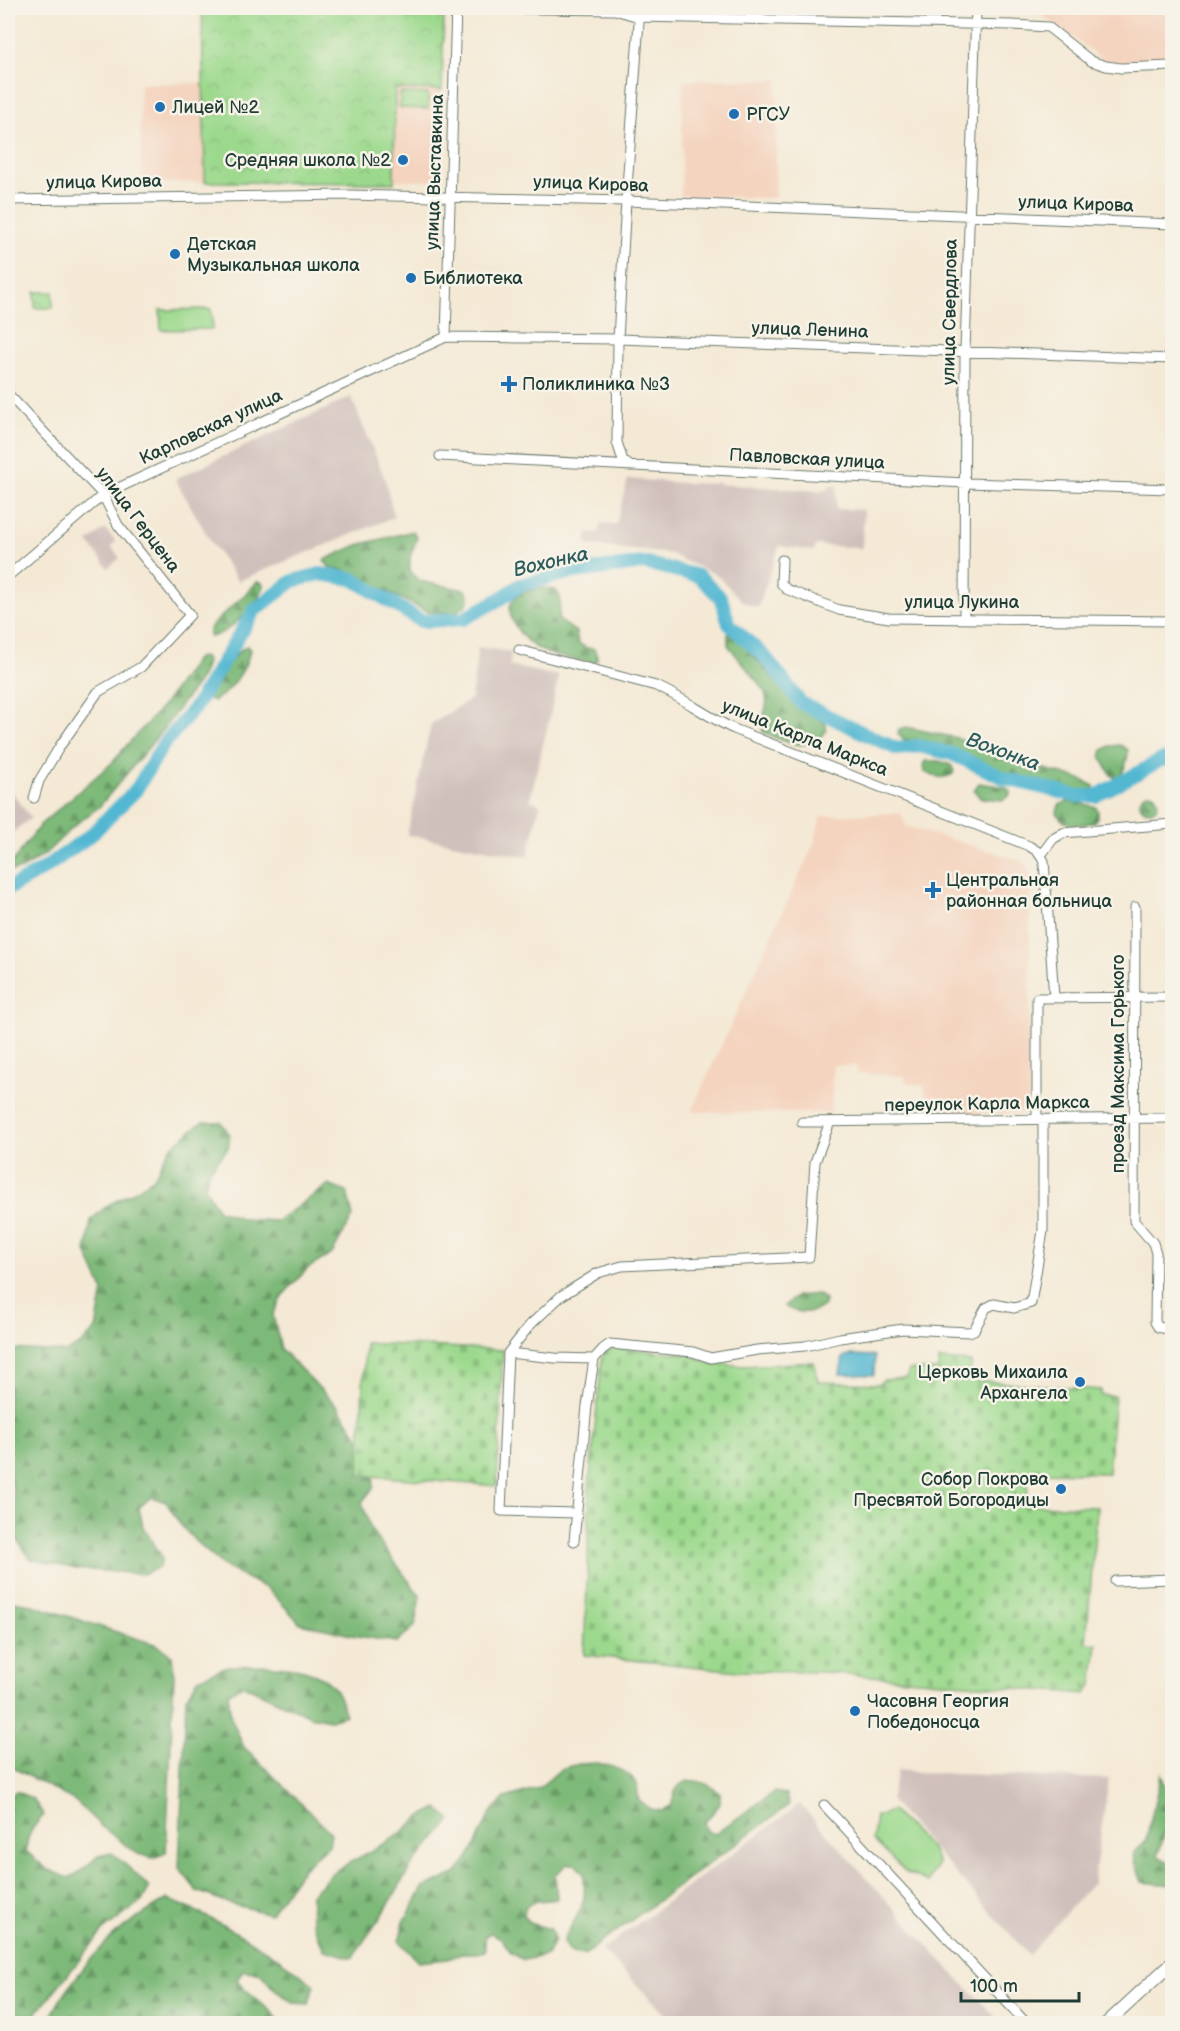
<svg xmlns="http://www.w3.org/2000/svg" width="1180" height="2031" font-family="'Balsamiq Sans',sans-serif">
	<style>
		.built { fill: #f4d4bf }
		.industrial { fill: #d0c0bb }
		.green { fill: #9cd98d; stroke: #5e8b60; stroke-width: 1.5 }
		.forest { fill: url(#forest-firs); stroke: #4e7b56; stroke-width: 1.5 }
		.cemetery { fill: url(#cemetery-stones); stroke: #5e8b60; stroke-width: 1.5 }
		.park { fill: url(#park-crowns); stroke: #5e8b60; stroke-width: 1.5 }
		.water { fill: #53b7d2; stroke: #397a83; stroke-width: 1.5 }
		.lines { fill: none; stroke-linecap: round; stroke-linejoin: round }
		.river { stroke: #53b7d2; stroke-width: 14 }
		.minor-casing { stroke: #6a796c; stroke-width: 11 }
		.major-casing { stroke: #6a796c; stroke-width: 14 }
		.minor { stroke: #fff; stroke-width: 9 }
		.major { stroke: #fff; stroke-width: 12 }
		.poi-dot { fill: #1f6fb2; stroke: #f7f3e8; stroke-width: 2 }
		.labels { text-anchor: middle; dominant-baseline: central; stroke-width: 5; stroke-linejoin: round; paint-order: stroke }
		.poi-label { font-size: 18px; fill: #1f3d34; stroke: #f7f3e8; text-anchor: start }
		.street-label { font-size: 18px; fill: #1f3d34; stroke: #f7f3e8 }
		.water-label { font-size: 20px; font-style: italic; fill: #2c5c5c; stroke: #f7f3e8 }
	</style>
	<defs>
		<pattern id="forest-firs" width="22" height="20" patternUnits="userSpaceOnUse" patternTransform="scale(1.5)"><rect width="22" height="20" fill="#7db978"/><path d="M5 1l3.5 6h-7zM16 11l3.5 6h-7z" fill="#669863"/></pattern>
		<pattern id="cemetery-stones" width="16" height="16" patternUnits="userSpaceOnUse" patternTransform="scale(1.5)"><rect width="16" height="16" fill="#9cd98d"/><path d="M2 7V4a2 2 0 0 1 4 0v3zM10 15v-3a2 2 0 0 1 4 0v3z" fill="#86bb7a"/></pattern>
		<pattern id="park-crowns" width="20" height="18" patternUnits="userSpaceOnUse" patternTransform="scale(1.5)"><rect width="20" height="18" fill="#9cd98d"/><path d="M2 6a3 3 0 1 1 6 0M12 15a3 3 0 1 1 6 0" fill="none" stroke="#86bb7a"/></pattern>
	</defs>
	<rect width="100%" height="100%" fill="#f7f3e8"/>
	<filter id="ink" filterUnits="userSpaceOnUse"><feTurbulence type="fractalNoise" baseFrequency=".0167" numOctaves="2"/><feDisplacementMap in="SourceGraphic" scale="12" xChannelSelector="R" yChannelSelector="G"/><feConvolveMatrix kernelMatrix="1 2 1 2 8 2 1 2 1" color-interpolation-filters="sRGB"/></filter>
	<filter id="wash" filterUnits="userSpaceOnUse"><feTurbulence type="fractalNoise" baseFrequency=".008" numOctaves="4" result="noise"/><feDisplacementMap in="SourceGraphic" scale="24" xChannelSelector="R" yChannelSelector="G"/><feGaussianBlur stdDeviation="1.35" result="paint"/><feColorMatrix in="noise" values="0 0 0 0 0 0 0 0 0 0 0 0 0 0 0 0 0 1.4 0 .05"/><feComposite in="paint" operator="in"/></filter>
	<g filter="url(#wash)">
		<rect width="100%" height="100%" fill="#f4e9d5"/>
		<path class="built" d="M1037,8h135v52l-63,2 -6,-2 -66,-49z
			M683,80h95l-3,118 -94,-2z
			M203,83l2,99 -64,1 -1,-99z
			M395,89l47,1 -3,91 -45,-1z
			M901,813l5,13 117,35 7,10v241l-101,2 -5,-28 -18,-4 -1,-6 -48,-3v-7l-24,-1 -2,48 -140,-1 123,-269 7,-27z"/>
		<path class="industrial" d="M351,397l34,82 9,38 -156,64 -27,-39 -36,-63z
			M628,479l55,4 30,1 5,-2 1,2 98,7 11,-1 1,-5 8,1 -1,23 28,1 -2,38 -46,-3 -2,6 -35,-5 -21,62 -15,-6 -26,-27 -37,-16 -8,-5 -86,-9 2,-13 11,1 2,-10 15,2z
			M105,529l11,13 -5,4 9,12 -12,10 -20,-26z
			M478,647l33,5 -1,14 49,10 -29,124 10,4 -12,53 -121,-22 24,-111 40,-25z
			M8,787l23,31 -23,18z
			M898,1770l30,3 181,6 -16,104 -64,72 -139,-155z
			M800,1804l136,151 65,68h-326l-73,-73z"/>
		<path class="green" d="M400,93l28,1v15l-28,-1z
			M211,309l2,20 -52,1 -1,-20z
			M892,1811l40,38 6,14 -10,19 -21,-9 -34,-33 3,-24z"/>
		<path class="forest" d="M413,531l4,7 -7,19v14l9,10 47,9 3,8 -3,7 -11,8 -27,-1 -85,-42 -14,-3 -5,-7 34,-15z
			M257,582h4l3,4c-5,18 -35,47 -53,51l-2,-1v-7c15,-17 33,-30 48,-47z
			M543,588l13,2 4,7 -1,23 17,12 2,11 8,5 8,1 3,6v6l-6,2c-17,-4 -39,-6 -54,-15 -14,-7 -39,-38 -20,-52 7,-6 18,-7 26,-8z
			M728,634h6l61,69 21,13 10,8v7c-17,23 -41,12 -63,1 -5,-15 9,-24 1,-42l-36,-45z
			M247,646l3,4c-4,20 -19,42 -37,51l-5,-3c8,-14 25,-46 39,-52z
			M203,657l4,4 -2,8 -7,13 -36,49 -63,76 -23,17 -31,30 -23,15 -10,2 -3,-4 31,-42 73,-63 14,-17 35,-38 35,-49z
			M906,727l92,20 18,14 64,18 14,7v5l-18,2 -62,-17 -68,-28 -43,-9 -5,-5 1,-5z
			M1120,745l8,5c0,9 -4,20 -8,27l-5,1 -4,-3 -10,-17 2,-8 7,-4z
			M925,761h14l12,4 3,5 -1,4c-9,6 -20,3 -28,-2l-2,-7z
			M979,783l26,4 6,5 -3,5 -5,3 -23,-2 -6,-8z
			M1140 802a9 9 0 1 1 18 0a9 9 0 1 1-18 0Z
			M1069,801l27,6c4,6 2,10 -2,15 -14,4 -30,6 -37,-9l2,-8z
			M202,1122h19l9,13 -2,13 -19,23 -4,17 13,22 26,9 33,2 51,-36 19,7 6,24 -21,38 -24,14 -26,28 -9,19 8,34 56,57 21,30 15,28 1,23 -12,15 9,28 49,66 -5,30 -18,16 -46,-7 -51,-12 -32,-34 -43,-22 -29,-25 -16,-18 -14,-22 -15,-5 -12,11 4,19 19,30 -2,10 -16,7 -68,-5 -45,-10 -16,-22 -3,-24 2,-17 -6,-27v-120l59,3 14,-8 15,-15 7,-39 -17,-38 5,-32 17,-15 25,-13 20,-13 17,-31z
			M818,1294l7,6 -1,5c-10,10 -29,9 -40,1l13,-10z
			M8,1601l19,2 130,42 15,11 2,21 -8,176 -13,5 -15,-4 -36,-27 -27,-26 -67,-36z
			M262,1665c24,2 55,2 72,23 6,6 8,19 12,27l-16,5 -20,-4 -67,-31 -15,8 3,25 13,29 87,86 -2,12 -26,23 -33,46 -42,-11 -31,-12 -18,-23 7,-171 13,-19 28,-12z
			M598,1763c21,6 42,9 40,36l12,10 12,2 10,-6c1,-5 2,-11 4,-15 10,-17 33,-7 44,3v11l-16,19 3,8 8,3 59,-42 12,2 3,11 -205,150 -12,-2 -9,-10c5,-16 18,-28 21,-45 1,-7 0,-16 0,-24l-9,-10h-8l-12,11 2,24 -20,2 -11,5 -2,9 5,8 22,6 3,11 -7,15 -23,5 -13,-7 -10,-15 -10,-5 -6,3v15l-8,2h-13l-16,6 -29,3 -20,-21 5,-19 19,-34 34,-15 15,-21 18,-38 15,-16 34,-10 22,-19 18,-5z
			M1161,1774l11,32 -14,50 14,8v21l-30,-3 -7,-20 -1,-10 12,-11z
			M16,1791l17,8 11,16c-11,11 -17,20 -18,36l21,18 21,9 12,-6 18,-16 14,-3 24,21 13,14 -7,13 -39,30 -66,81 -5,11h-24v-224z
			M438,1808l13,12 -39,45 -30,50 -30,43 -28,-8 -12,-28 -1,-27 22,-23 63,-35 24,-20z
			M168,1899c53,22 102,51 146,86l-5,19 -16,-1 -22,-17 -10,-12 -18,-4 -6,10c13,16 30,26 44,42v1h-233c13,-30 42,-65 66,-88 16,-14 36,-25 54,-36z"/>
		<path class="cemetery" d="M365,1343l138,7 -6,136 -138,-11z
			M613,1348l75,6 18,8 37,4 71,-4 4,20 61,2 4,-4 23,-2 3,-8h29l1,-10 32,2 -1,18 131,10v5l14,1 -7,77 -81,-1 1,33 69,2 -11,136 11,1 -5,41 -6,9 -264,-22 -84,-1 -154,-16 4,-88 1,-81 13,-128 3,-6z"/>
		<path class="park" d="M202,8h242l-2,82 -47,-1 -1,94 -189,-1z
			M35,292h18v16h-18z"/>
		<path class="water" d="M851,1355l24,1 -1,19 -34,-1 3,-17z"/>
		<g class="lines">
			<path class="river" d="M8,889l37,-21 46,-33 45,-45 27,-45 33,-39 58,-95 39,-30 27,-7 33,5 68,42 42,-2 37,-20 20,-14 48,-12 76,-10 55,13 22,22 8,26 38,35 34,44 96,46 22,-3 33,8 52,24 72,18h20l65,-36 11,-1"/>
		</g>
	</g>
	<g filter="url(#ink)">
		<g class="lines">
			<defs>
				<path id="minor" d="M463,8l152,2 24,7 373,8 36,2 43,34 15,5 15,2 51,-2
					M8,200l339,-5 90,2 189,4 546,23
					M446,337l10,-329
					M8,394l95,101 15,30 72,90 -49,52 -43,25 -38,54 -21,35 -5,17
					M440,456l526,27 206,6
					M630,466l-7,-5 -6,-19 1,-103 8,-138 14,-193
					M782,560l-1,23 5,6 53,21 50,8 283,3
					M8,576l95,-81 343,-158 172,2 554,20
					M964,618l1,-266 11,-344
					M519,650l137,36c28,12 51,31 78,43l295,117 8,5 7,10 10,136
					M1041,855l12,-16 10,-6 109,-9
					M1135,907l-1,314 19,22 3,10 -1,69 3,5 14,3
					M1037,1119v-121l135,-1
					M802,1122l370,-4
					M508,1353l47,5 39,1
					M576,1513l-75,-2 7,-158 22,-28 31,-29 37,-23 24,-7 187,-9 6,-95 15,-40
					M574,1541l13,-135 7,-47 9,-10 7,-5 83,8 18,6 46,-8 48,-4 35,-8 63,-9 66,3 5,-2 12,-22 8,-4 20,4 17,-5 12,-72v-112
					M1115,1581l57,-2
					M824,1805l203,219"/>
				<path id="major" d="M1106,2024l66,-61"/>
			</defs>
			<use href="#minor" class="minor-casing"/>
			<use href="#major" class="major-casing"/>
			<use href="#minor" class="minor"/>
			<use href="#major" class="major"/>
		</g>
	</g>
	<g class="poi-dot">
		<circle cx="160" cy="107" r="6"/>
		<circle cx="734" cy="114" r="6"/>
		<circle cx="403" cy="160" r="6"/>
		<circle cx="175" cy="254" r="6"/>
		<circle cx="411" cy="278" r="6"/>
		<path d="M506 375h6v6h6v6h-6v6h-6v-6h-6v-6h6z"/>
		<path d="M930 881h6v6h6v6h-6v6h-6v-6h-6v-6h6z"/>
		<circle cx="1080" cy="1382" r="6"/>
		<circle cx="1061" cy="1489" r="6"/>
		<circle cx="855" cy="1711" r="6"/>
	</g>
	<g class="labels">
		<g class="poi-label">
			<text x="172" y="107">Лицей №2</text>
			<text x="746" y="114">РГСУ</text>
			<text x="391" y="160" text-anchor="end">Средняя школа №2</text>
			<text x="187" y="244">Детская<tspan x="187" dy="21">Музыкальная школа</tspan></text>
			<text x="423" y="278">Библиотека</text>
			<text x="522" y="384">Поликлиника №3</text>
			<text x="946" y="880">Центральная<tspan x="946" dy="21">районная больница</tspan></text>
			<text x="1068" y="1372" text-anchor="end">Церковь Михаила<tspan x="1068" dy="21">Архангела</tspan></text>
			<text x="1049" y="1479" text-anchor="end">Собор Покрова<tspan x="1049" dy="21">Пресвятой Богородицы</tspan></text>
			<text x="867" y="1701">Часовня Георгия<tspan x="867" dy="21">Победоносца</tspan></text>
		</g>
		<g class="street-label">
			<text transform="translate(435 172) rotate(-88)">улица Выставкина</text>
			<text transform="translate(104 182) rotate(-1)">улица Кирова</text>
			<text transform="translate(591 184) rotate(2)">улица Кирова</text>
			<text transform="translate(1076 204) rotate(2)">улица Кирова</text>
			<text transform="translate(950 312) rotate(-89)">улица Свердлова</text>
			<text transform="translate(810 330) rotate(2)">улица Ленина</text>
			<text transform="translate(211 427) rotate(-25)">Карповская улица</text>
			<text transform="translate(807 459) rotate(3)">Павловская улица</text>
			<text transform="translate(138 520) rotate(53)">улица Герцена</text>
			<text x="962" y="602">улица Лукина</text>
			<text transform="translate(805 738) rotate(22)">улица Карла Маркса</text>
			<text transform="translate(1118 1064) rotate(-90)">проезд Максима Горького</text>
			<text transform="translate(987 1104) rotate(-1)">переулок Карла Маркса</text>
		</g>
		<g class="water-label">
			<text transform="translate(551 562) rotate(-13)">Вохонка</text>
			<text transform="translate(1003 752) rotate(20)">Вохонка</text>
		</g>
	</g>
	<rect width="1180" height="2031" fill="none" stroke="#f7f3e8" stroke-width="30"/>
	<path d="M961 1992v9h118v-9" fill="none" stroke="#1f3d34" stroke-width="3"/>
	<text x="970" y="1992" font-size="18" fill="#1f3d34" stroke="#f7f3e8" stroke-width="4.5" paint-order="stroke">100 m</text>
</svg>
